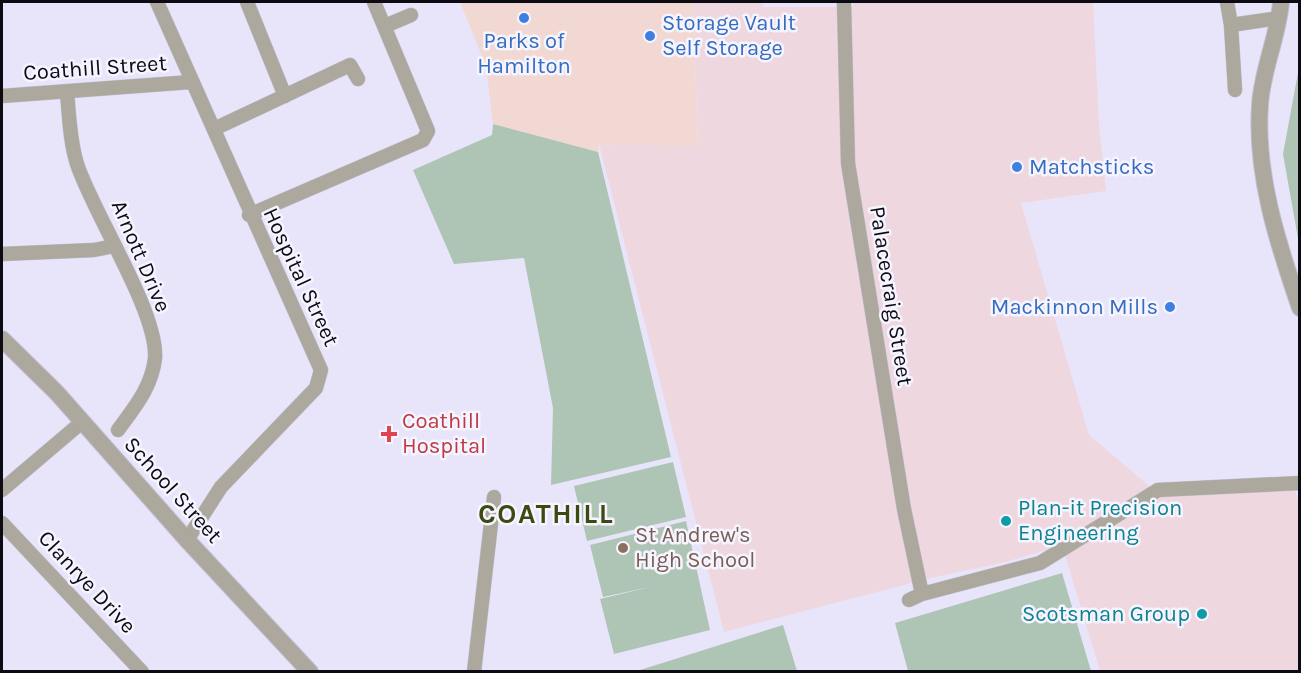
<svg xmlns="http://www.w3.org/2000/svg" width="1301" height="673" font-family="Karla,sans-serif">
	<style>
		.commercial { fill: #f2d8d2 }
		.industrial { fill: #efd7e0 }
		.green { fill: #aec5b5 }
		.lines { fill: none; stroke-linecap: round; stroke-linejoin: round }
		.minor-casing { stroke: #c5c2d6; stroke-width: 15 }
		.tertiary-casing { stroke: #c5c2d6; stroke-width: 18 }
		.minor { stroke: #aca89d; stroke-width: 14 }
		.tertiary { stroke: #aca89d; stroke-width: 16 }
		.shop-dot { fill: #3f7fe0; stroke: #f5f4ff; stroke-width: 2 }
		.health-dot { fill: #e0444e; stroke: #f5f4ff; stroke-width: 2 }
		.culture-dot { fill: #0f9aa8; stroke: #f5f4ff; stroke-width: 2 }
		.education-dot { fill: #8d6e63; stroke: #f5f4ff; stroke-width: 2 }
		.labels { text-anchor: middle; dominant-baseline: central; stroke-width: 5; stroke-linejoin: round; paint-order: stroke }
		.shop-label { font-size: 22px; fill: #366cbe; stroke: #f5f4ff; text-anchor: start }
		.street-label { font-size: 22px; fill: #0c0b13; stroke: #f5f4ff }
		.health-label { font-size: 22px; fill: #be3a42; stroke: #f5f4ff; text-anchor: start }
		.culture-label { font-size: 22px; fill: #0d838f; stroke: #f5f4ff; text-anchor: start }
		.education-label { font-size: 22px; fill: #785e54; stroke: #f5f4ff; text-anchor: start }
		.district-label { font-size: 28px; font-weight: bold; letter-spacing: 1.5px; fill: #3c4910; stroke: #f5f4ff }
	</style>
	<rect width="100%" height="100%" fill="#e8e5fb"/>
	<path class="commercial" d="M460,2h233l5,148 -99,-6 -1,8 -105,-28 -7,-58z"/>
	<path class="industrial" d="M693,2h70v5h90v-5h240l6,123 7,66 -85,12 68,232 72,61 134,-7 5,18 -1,164h-199l-38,-126 -56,17 -75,16 -207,54 -125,-488 99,2z"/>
	<path class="green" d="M1299,67v177l-16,-90z
		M493,124l105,28 73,305 -120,28 2,-77 -29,-150 -70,6 -41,-94 79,-35z
		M673,462l13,55 -99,24 -13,-55z
		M686,521l24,109 -96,24 -14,-55 50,-12 -47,10 -13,-52z
		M1062,573l29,98h-183l-13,-48z
		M783,625l14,46h-160z"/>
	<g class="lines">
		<defs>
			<path id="minor" d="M157,2l164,368 -5,18 -95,99 -34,53
				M247,2l38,94
				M844,2l4,161 56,346 18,85
				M1227,2l4,23
				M385,26l26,-11
				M1235,90l-4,-65 48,-7
				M67,92c2,23 3,50 10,72 16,49 81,148 78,194 -3,29 -21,50 -37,72
				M2,96l189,-14
				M214,129l136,-64 8,14
				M249,215l174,-75 5,-9 -54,-129
				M2,254l92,-4 20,-4
				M2,490l80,-68
				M2,523l140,149
				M909,600l13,-6 118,-31 118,-73 142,-7
				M474,672l20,-175"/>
			<path id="tertiary" d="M1281,2c-3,35 -19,68 -21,103 -5,69 18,139 40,203
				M2,339l55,54 130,147 123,132"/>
		</defs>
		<use href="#minor" class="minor-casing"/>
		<use href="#tertiary" class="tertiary-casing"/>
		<use href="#minor" class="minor"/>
		<use href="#tertiary" class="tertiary"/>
	</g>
	<g class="shop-dot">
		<circle cx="524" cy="18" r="6"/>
		<circle cx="650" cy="36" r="6"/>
		<circle cx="1017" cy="167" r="6"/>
		<circle cx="1170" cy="307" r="6"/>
	</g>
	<path class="health-dot" d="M386 425h6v6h6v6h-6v6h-6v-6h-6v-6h6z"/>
	<g class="culture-dot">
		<circle cx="1006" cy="521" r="6"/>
		<circle cx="1202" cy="614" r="6"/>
	</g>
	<circle class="education-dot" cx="623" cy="548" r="6"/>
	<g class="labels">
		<g class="shop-label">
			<text x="662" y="23">Storage Vault<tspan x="662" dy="25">Self Storage</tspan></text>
			<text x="524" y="41" text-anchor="middle">Parks of<tspan x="524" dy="25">Hamilton</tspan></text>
			<text x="1029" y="167">Matchsticks</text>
			<text x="1158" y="307" text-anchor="end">Mackinnon Mills</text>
		</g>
		<g class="street-label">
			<text transform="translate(95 68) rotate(-4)">Coathill Street</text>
			<text transform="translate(141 256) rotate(67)">Arnott Drive</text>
			<text transform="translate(301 277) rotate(65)">Hospital Street</text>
			<text transform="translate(891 296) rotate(81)">Palacecraig Street</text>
			<text transform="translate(173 490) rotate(48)">School Street</text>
			<text transform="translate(87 582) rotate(47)">Clanrye Drive</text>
		</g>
		<g class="health-label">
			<text x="402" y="421">Coathill<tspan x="402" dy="25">Hospital</tspan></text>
		</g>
		<g class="culture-label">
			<text x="1018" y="508">Plan-it Precision<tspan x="1018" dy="25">Engineering</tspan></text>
			<text x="1190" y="614" text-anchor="end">Scotsman Group</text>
		</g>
		<g class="education-label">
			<text x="635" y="535">St Andrew's<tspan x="635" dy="25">High School</tspan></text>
		</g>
		<g class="district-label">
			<text x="546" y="513">COATHILL</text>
		</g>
	</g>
	<rect width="1301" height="673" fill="none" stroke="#0c0b13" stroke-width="6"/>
</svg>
